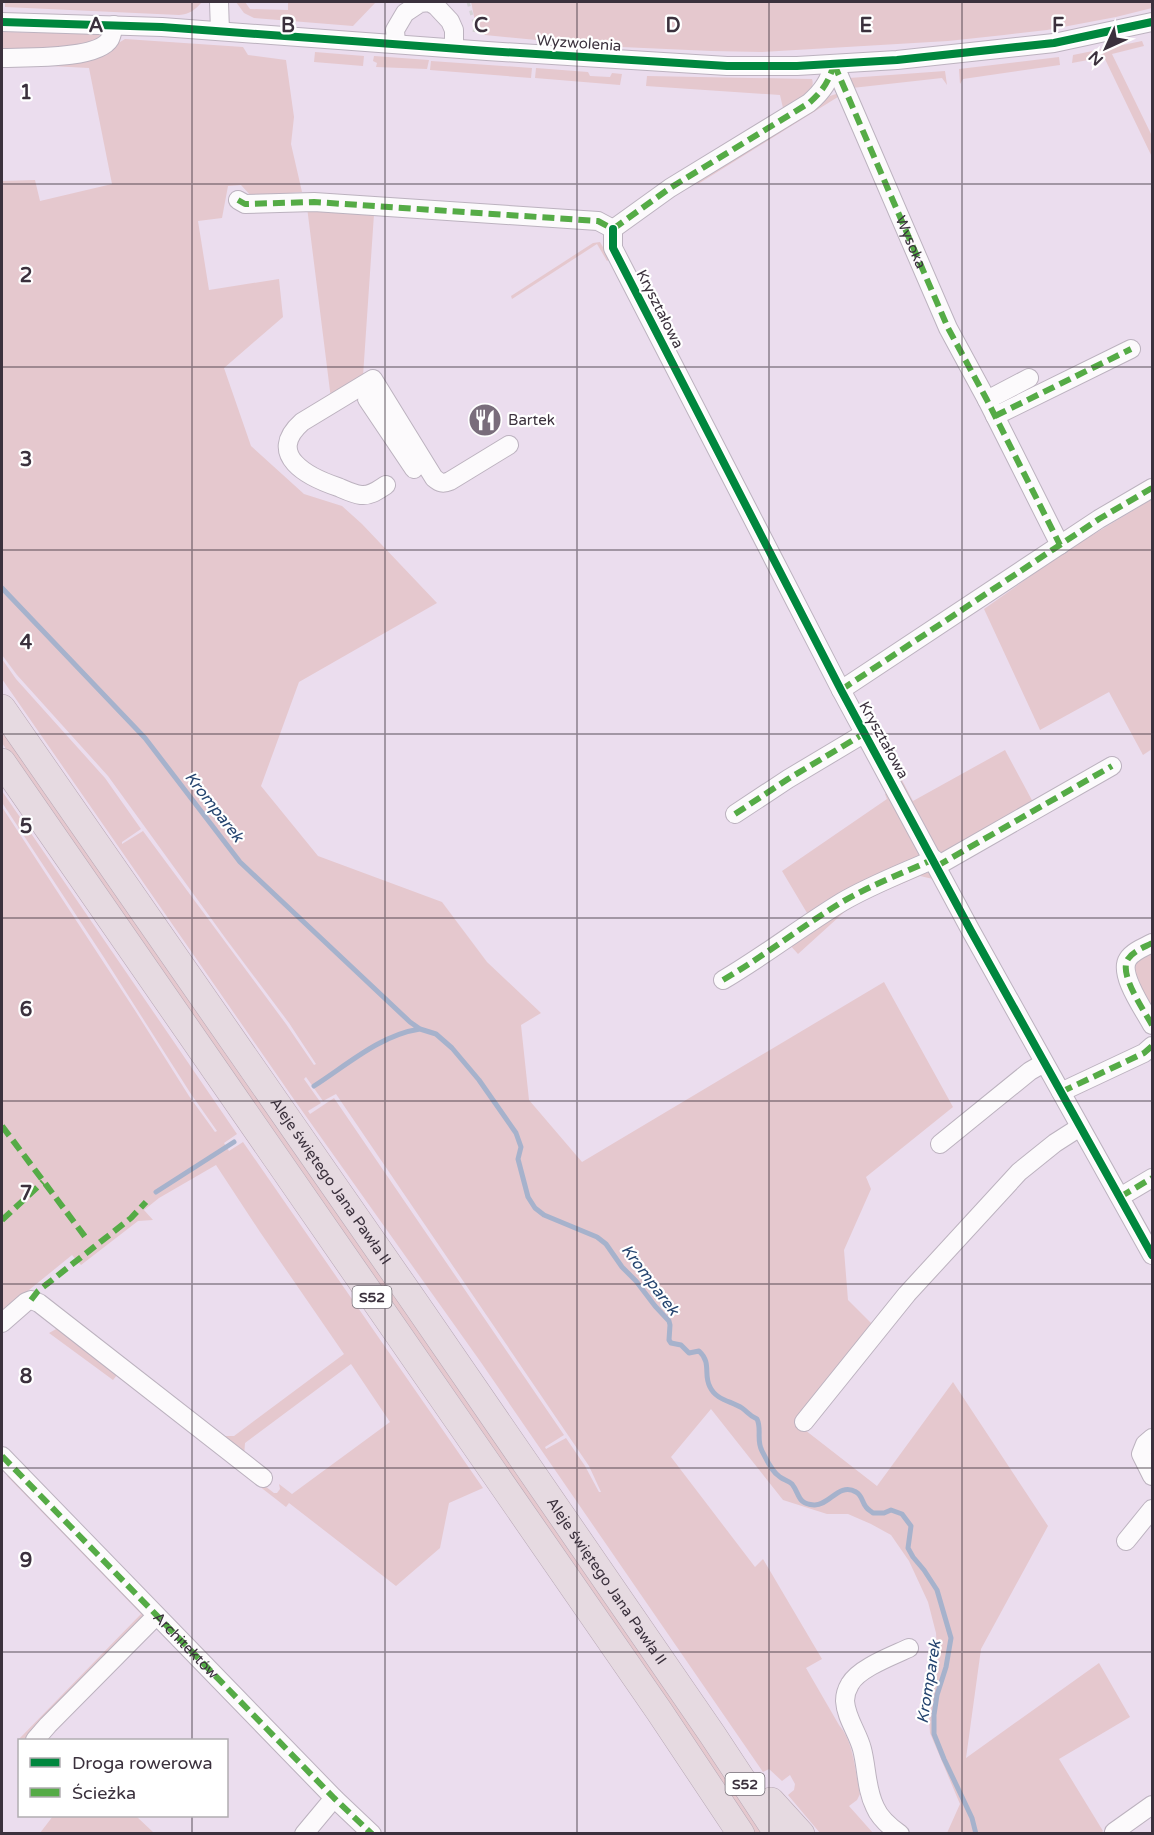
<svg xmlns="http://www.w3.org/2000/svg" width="1154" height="1835" font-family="'Varela Round',sans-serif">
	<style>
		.green { fill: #e5c8ce; fill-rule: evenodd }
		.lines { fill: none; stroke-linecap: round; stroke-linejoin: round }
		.stream { stroke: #a6b2cc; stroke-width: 5 }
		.minor-casing { stroke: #bcb2bf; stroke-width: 20 }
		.highway-casing { stroke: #b8a8b5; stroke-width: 28 }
		.path { stroke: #d6d2d6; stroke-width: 3; stroke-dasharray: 4.5 4.5; stroke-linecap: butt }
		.minor { stroke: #fcfafc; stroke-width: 18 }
		.highway { stroke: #e6dae1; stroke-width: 27 }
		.quiet { stroke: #55ab46; stroke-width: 6; stroke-dasharray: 12 6; stroke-linecap: butt }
		.cycleway-casing { stroke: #fff; stroke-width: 11 }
		.cycleway { stroke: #00873e; stroke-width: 8 }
		.grid { fill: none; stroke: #3b313d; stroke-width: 1.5; stroke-opacity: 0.55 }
		.labels { text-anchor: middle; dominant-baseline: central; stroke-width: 4.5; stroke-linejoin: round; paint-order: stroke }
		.shield { fill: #fff; stroke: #766f77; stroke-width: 1.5 }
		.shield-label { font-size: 14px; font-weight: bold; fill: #3b313d }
		.street-label { font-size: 15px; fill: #3b313d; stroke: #fff }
		.poi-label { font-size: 15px; fill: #3b313d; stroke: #fff; text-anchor: start }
		.water-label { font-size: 16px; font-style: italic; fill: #25446f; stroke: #fff }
		.grid-label { font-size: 20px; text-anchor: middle; font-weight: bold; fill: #3b313d; stroke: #fff; stroke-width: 4.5; stroke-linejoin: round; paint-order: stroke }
	</style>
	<rect width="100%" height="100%" fill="#ebddee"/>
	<path class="green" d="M5,2h197c-7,8 -12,12 -23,13l-174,-8z
		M236,2h9l5,7 38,1v-8h88l-23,24 -99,-8 -10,-5z
		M471,2h681v6l-36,9 -69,13 -43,5 -56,6 -186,11 -51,-1 -112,-5 -114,-11c-11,-7 -11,-22 -14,-33z
		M2,32l104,2 -6,10 -98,9z
		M125,39l118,8 5,8 38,5 8,57 -3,27 11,48 -51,4 -10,-11 -13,1 -6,32 -24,3 11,69 70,-11 4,38 -59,51 27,78 53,48 38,12 20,18 75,79 -138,79 -38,104 57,70 124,46 45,60 54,51 -20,12 8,75 53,62 302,-180 69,125 -87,70 5,12 -27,61 4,50 27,27 -79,96 81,63 76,-104 95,144 -67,123 -15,109 133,-95 31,54 -71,42 44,72 -2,2h-154l13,-29 -30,-71 -1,-14 9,-52 -2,-34 -8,-31 -19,-41 -18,-26 -20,-11 -23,-10h-21l-44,-14 -72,-91 -40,48 84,110 8,-8 59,100 -16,9 33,57c15,17 16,47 21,69l-3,6 -8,6 24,27h-53l-32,-38 6,-5 1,-6 -5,-9 -8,6 -13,-12 -6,3 -283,-411 -187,-263 -291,-419v-20l14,20 89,99 36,51 -19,13v2l21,-13 143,193 28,41 2,-1 -27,-41 -63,-84 -118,-163 -91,-101 -15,-20v-474l33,-1 5,21 72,-17 -23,-116 -39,-2 52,-13zM306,1077l17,24 13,-7 253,372 12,26h-2l-14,-26 -19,-28 -20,11 -1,-2 19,-12 -230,-337 -24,16 -2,-3 13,-8 -17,-24z
		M1142,41l2,5 -32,8 40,82v21l-48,-100 -32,6 1,-8z
		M315,52l49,4 -1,10 -49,-4z
		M374,56l55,4 -2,9 -51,-2 1,-4 -4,-2z
		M1059,57l1,8 -97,14 -3,5 -1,-15z
		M431,61l101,7 -1,10 -101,-8z
		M536,68l52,4 2,4 20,1 2,-4 10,1 -2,11 -85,-7z
		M945,71l2,14 -5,-7 -90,10 -3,-10z
		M647,76l165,3c5,15 -18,23 -29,29l-3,-13 -134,-9z
		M836,94l5,1 -143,89 -3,-4 135,-84z
		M307,207l67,7 -11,162 -32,23z
		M600,242l10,17 -3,2 -10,-17 -85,55 -1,-3 82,-53z
		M1152,499v250l-9,6 -34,-63 -69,38 -56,-121 82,-58z
		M2,728l550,793 212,312h-10l-752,-1090z
		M883,744l30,57 92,-51 29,54 -93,53 -60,-109z
		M2,791l235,343 -13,9 5,8 14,-9 240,346 -34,15 -9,45 -44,38 -107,-83 -3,4 -32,-25 3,-2 17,13h3l3,-4 -1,-5 13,10 98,-72 -39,-58 -106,79 -1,13 -27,-20h17l110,-82 -84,-122 -44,-67 -57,33 -15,12 9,10 -15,1 -57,44 -9,-10 -70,57v-505l134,205 53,84 26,36 2,-1 -26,-37 -88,-138 -100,-152z
		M888,792l36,64 -114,62 -28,-47 105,-72 -2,-5z
		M925,872l5,1 3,6 -13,-3 -68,29 -54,49 -9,-10 55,-39z
		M1152,949v68l-21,-53z
		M58,1328l59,47 -4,5 -64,-47z
		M11,1475l134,141 -117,124 -9,-1 122,-125 -134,-138z
		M53,1816h83l18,17h-114z"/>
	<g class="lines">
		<path class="stream" d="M2,588l143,150 95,124 170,160 10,7 16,5 16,14 27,32 37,53 5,14 -3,12 10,38 7,11 9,7 53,22 9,7 16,23 14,14 19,25 14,15 1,4 -1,15 2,3 10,2 8,8 10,-2c13,12 4,23 11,36 6,13 21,14 32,21 6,4 6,7 15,11 5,10 -1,21 5,32 5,9 9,20 18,26 4,3 9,4 12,7 8,10 5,20 22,21 15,1 25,-23 42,-13 6,3 6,10 10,15 2,3 5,4 7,6h11l7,-3 11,4 9,12 -3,22 5,9 11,13 13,20 14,48 -5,29 -9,28 -3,20v19l10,25 28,59 4,16
			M314,1086c33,-21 66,-51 106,-57
			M156,1192l78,-50"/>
		<defs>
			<g id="minor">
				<path d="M219,2l1,29"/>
				<path d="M2,22l160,5 325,24 240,15h70l100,-6 157,-17 98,-21"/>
				<path d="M396,44l-1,-14 10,-17 15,-10 9,-1 7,4 14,15 4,9v18"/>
				<path d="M2,58c23,-1 96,2 108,-19 2,-4 3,-10 4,-14"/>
				<path d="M834,64l114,264 39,72 73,145"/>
				<path d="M238,200l7,4 69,-2 284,19 15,8"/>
				<path d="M613,229v19l228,442 130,241 181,324"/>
				<path d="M613,229l57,-41 139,-85c14,-12 20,-22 25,-39"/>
				<path d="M367,399l47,70"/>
				<path d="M987,400l42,-22"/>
				<path d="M995,416l136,-67"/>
				<path d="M386,485c-8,5 -15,11 -25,10 -8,-1 -16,-5 -23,-8 -30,-10 -73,-32 -36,-65l71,-43 61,99c6,5 9,6 16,3l59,-36"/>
				<path d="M841,690l258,-171 53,-31"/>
				<path d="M735,814l53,-35 77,-46"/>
				<path d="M937,866l175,-100"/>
				<path d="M1152,943c-7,4 -19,8 -24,16 -10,15 16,51 24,66"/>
				<path d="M723,980c41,-24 78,-53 119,-78 29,-17 61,-29 92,-43"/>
				<path d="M1061,1092l83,-39 8,-7"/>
				<path d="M940,1144l90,-73 14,-8"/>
				<path d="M1120,1197l32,-19"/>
				<path d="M2,1323l24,-21 5,-2 8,3 224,175"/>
				<path d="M804,1422l103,-128 112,-122 36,-29 25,-16"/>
				<path d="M1152,1438l-7,6 -4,10 11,22"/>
				<path id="s1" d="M2,1456l332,342 38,36"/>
				<path d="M1126,1541l26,-32"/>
				<path d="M35,1740l13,-15 108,-109"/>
				<path d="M1114,1832l38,-27"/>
				<path d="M304,1834l30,-36"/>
				<path d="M900,1834c-10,-7 -20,-15 -25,-27 -9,-18 -8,-39 -13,-58 -4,-16 -16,-31 -17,-48 0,-6 2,-12 5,-17 9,-16 42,-28 59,-36"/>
			</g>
			<g id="highway">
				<path id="s2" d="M2,708l412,593 298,433 66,100"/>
				<path d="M2,762l657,949 82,123"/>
				<path d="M771,1801l30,33"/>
			</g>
		</defs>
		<use href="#minor" class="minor-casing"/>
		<use href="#highway" class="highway-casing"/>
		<path class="path" d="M468,2l7,24 -1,6"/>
		<use href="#minor" class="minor"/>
		<use href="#highway" class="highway"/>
		<g class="quiet">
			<path id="s3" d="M834,64l114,264 39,72 73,145"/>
			<path d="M238,200l7,4 69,-2 284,19 15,8"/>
			<path d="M613,229l57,-41 139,-85c14,-12 20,-22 25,-39"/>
			<path d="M995,416l136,-67"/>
			<path d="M841,690l258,-171 53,-31"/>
			<path d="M735,814l53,-35 77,-46"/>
			<path d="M937,866l175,-100"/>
			<path d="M1152,943c-7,4 -19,8 -24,16 -10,15 16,51 24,66"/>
			<path d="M723,980c41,-24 78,-53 119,-78 29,-17 61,-29 92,-43"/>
			<path d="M1061,1092l83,-39 8,-7"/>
			<path d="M2,1126l84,112"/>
			<path d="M1120,1197l32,-19"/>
			<path d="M2,1220l41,-38"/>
			<path d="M31,1300l7,-9 93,-73 15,-16"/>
			<path d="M2,1456l332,342 38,36"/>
		</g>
		<defs>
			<path id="cycleway" d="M2,22l160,5 325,24 240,15h70l100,-6 157,-17 98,-21
				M613,229v19l228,442 130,241 181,324"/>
		</defs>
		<use href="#cycleway" class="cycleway-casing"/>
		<use href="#cycleway" class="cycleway"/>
	</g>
	<path class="grid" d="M192,2v1738M385,2v1832M577,2v1832M769,2v1832M962,2v1832M2,184h1150M2,367h1150M2,550h1150M2,734h1150M2,918h1150M2,1101h1150M2,1284h1150M2,1468h1150M2,1652h1150M192,1816v18"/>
	<defs>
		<symbol id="restaurant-disc" viewBox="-11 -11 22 22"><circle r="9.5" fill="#796d7b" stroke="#fff"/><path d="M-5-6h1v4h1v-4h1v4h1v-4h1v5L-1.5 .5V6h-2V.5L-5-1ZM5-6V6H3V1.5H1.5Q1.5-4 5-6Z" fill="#fff"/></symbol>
	</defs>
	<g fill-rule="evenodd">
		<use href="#restaurant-disc" x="466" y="401" width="38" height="38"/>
	</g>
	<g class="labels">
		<g class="shield">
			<rect x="352.5" y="1286" width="39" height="22" rx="4.5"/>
			<rect x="725.5" y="1773" width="39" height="22" rx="4.5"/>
		</g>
		<g class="shield-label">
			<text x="372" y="1297">S52</text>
			<text x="745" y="1784">S52</text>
		</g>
		<g class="street-label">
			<text transform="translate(579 43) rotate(4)">Wyzwolenia</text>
			<text stroke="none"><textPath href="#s3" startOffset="194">Wysoka</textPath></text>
			<text transform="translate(660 309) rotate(63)">Kryształowa</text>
			<text transform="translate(884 740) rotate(61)">Kryształowa</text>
			<text stroke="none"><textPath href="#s2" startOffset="576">Aleje świętego Jana Pawła II</textPath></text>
			<text stroke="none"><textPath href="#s2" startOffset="1062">Aleje świętego Jana Pawła II</textPath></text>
			<text stroke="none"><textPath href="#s1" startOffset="264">Architektów</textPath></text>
		</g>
		<g class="poi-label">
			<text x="508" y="420">Bartek</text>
		</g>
		<g class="water-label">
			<text transform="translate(214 807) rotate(52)">Kromparek</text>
			<text transform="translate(650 1280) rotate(53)">Kromparek</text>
			<text transform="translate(929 1682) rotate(-81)">Kromparek</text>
		</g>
	</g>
	<g class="grid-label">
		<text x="96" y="32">A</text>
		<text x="288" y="32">B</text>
		<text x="481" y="32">C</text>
		<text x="673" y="32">D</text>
		<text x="866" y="32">E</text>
		<text x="1058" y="32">F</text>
		<text x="26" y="99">1</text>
		<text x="26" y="282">2</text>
		<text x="26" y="466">3</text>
		<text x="26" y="649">4</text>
		<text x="26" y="833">5</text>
		<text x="26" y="1016">6</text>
		<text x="26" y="1200">7</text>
		<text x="26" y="1383">8</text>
		<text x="26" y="1567">9</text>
	</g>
	<rect width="1154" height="1835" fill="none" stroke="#3b313d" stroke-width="6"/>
	<rect x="18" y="1739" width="210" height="78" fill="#ffffff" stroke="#b1adb1" stroke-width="1.5"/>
	<rect x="30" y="1758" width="30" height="9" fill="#00873e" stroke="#b1adb1" stroke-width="1.5"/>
	<text x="72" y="1769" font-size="18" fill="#3b313d">Droga rowerowa</text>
	<rect x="30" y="1788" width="30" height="9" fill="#55ab46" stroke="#b1adb1" stroke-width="1.5"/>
	<text x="72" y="1799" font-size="18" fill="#3b313d">Ścieżka</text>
	<g transform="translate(1106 48) rotate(225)" stroke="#ffffff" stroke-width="4.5" paint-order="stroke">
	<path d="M0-4.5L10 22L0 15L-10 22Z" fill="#3b313d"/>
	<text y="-9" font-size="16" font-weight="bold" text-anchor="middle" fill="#3b313d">N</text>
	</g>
</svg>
